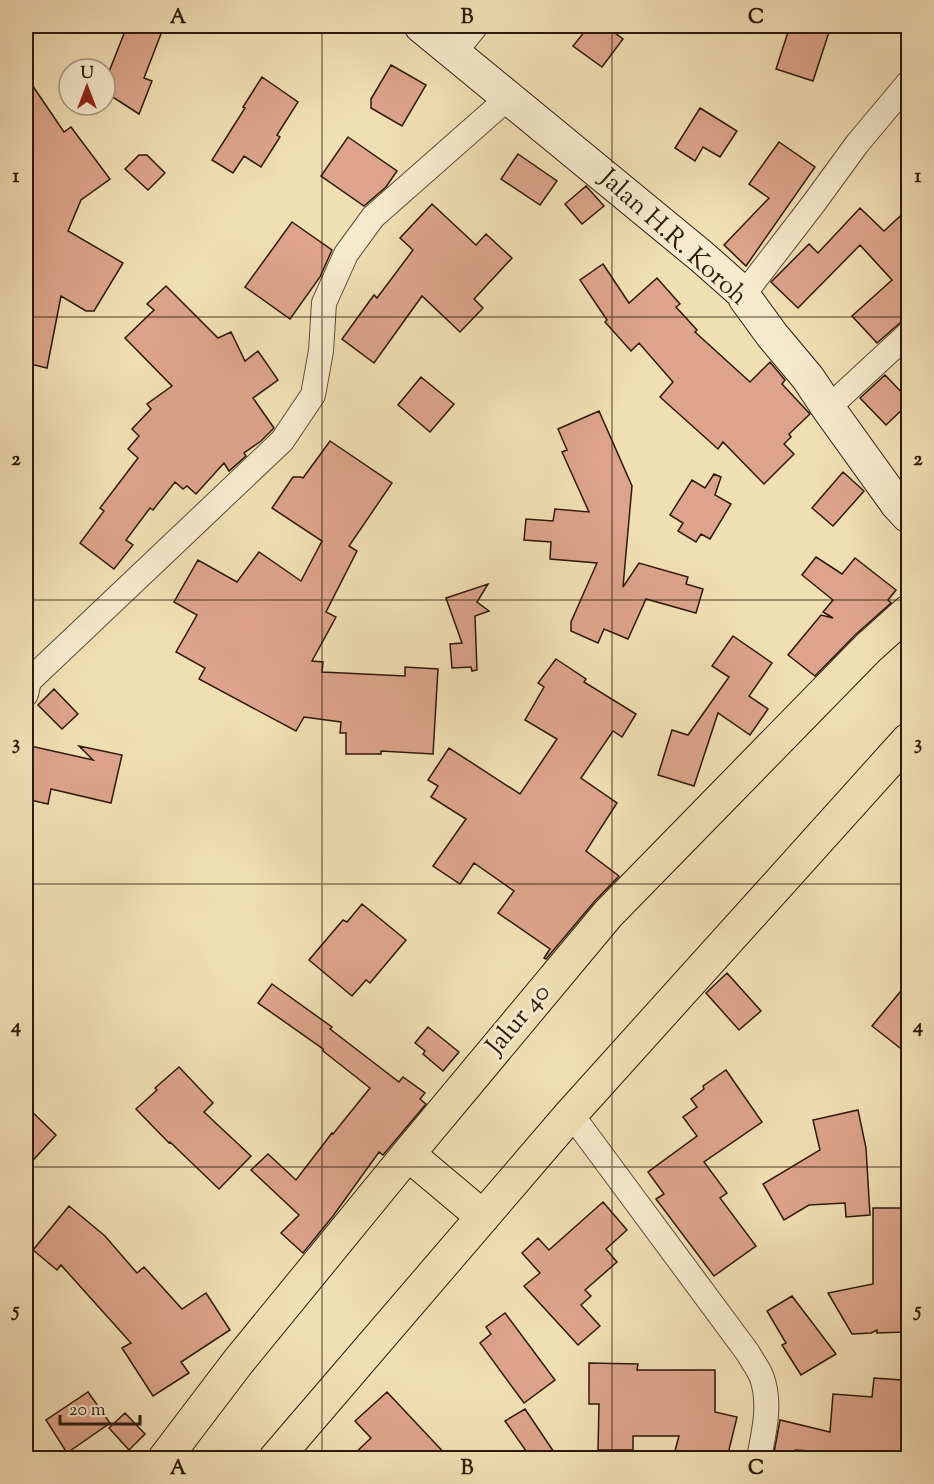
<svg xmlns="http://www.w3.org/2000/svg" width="934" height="1484" font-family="'Sorts Mill Goudy',serif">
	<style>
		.building { fill: #dda48b; stroke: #2d190a; stroke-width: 1.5 }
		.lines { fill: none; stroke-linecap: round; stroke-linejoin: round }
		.street-casing { stroke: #5e4a34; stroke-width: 26 }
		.secondary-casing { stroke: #2d190a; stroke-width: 35 }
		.highway-casing { stroke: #2d190a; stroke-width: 35 }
		.street { stroke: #f6eace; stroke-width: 24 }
		.secondary { stroke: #f6eace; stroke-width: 33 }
		.highway { stroke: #f1dfb4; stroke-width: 33 }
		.grid { fill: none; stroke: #2d190a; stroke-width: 1.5; stroke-opacity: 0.55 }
		.labels { text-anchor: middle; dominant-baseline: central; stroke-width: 6; stroke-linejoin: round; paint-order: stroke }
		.street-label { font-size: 26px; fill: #2d190a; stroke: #f6eace }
		.neatline { fill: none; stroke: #2d190a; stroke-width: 2 }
		.grid-label { font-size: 20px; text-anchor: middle; font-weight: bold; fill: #2d190a }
	</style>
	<rect width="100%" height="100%" fill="#f1dfb4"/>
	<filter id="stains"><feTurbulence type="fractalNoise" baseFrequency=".00333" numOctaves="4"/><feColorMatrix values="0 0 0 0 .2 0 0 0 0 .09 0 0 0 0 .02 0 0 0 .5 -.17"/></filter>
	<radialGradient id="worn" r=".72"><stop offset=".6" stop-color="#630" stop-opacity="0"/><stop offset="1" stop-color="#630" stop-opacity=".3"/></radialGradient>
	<path class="building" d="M127,26h37l-20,52 8,3 -13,33 -34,-22v-10z
		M589,26h16l18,13 -21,28 -29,-21z
		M790,26h29l11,3 -17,52 -37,-12z
		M391,65l35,20 -24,41 -31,-18v-9z
		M26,76l38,56 7,-5 39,52 -29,21 -13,31 55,32 -29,48h-8l-25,-15 -14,72 -21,-5z
		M262,77l36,25 -21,33 3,2 -19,30 -17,-11 -11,17 -21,-13 33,-52 -2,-1z
		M700,108l37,23 -17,26 -17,-10 -8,14 -20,-13z
		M348,137l49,34 -11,16 -22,19 -43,-30z
		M779,142l36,25 -69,99 -22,-21 45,-47 -20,-14z
		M518,154l39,27 -17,24 -39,-26z
		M139,155h8l18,18 -17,17 -23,-21z
		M586,186l18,20 -22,18 -17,-20z
		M432,204l44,41 10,-11 26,24 -38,41 9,9 -23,24 -38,-36 -48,67 -32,-24 32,-44 3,3 36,-48 -13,-12z
		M860,208l24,23 25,-23v107l-32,28 -25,-27 40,-36 -32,-35 -62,63 -27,-26 38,-38 9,9z
		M292,222l40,28 -12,27 -30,42 -45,-32z
		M603,264l26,39 28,-25 23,26 -4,3 21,23 -2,2 55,50 20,-20 15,18 -3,4 28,30 -21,20 2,3 -7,7 10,10 -30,30 -41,-42 -5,7 -58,-52 13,-15 -34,-39 -8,8 -26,-29 2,-2 -27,-40z
		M166,286l52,52 13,-6 14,29 13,-10 20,29 -25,18 21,30 -13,13 -17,12 2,3 -17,15 -5,-8 -28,31 -9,-8 -4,3 -8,-7 -22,28 -3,-2 -24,32 7,5 -19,24 -34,-26 24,-32 -4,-3 38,-50 -10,-9 11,-13 -7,-7 19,-20 -4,-5 25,-18 -47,-48 29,-28 -7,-6z
		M885,375l24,25v3l-23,22 -26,-27z
		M421,377l33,27 -24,28 -32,-27z
		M599,411l33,75 -9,101 16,-24 49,14 -2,7 17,5 -7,24 -50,-14 -18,40 -24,-10 -6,14 -27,-12v-9l26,-59 -47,-4 1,-17 -27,-2 2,-21 27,2 2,-12 34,3 -27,-60 5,-2 -9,-21z
		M330,441l62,42 -43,63 8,5 -31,61 10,5 -24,44 11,1 -1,10 83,4v-9l33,2 -5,85 -52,-3v3h-35v-21h-6l1,-11 -37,-5 -8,14 -97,-52 6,-11 -29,-16 21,-37 -23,-13 24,-42 39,22 22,-30 42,29 21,-40 -50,-33 21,-31h8l2,1z
		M843,472l21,19 -31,35 -21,-18z
		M714,474l7,3 -6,18 16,9 -21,35 -9,-5 -5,8 -18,-11 5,-8 -13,-8 22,-35 13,8z
		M816,557l26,17 13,-16 41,32 -8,10 3,3 -36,32 -40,41 -27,-21 33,-40 12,3 -10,-6 10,-12 -31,-25z
		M488,584l-11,18 12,9 -14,5 2,54 -5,1 -1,-4 -19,1 -2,-24 12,-1 -16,-45z
		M733,636l39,27 -23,33 19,13 -18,26 -32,-22 -24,73 -36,-11 14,-45 16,5 41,-58 -17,-11z
		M556,659l30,20 -2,3 52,32 -14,23 -9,-6 -32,47 36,25 -31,48 33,25 -25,26 -48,57 -2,-1 6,-9 -52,-36 16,-22 -40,-28 -14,21 -27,-18 33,-47 -35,-22 7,-11 -10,-6 21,-32 71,46 37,-55 -32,-19 19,-33 -6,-4z
		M54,689l24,25 -16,15 -24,-24z
		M26,745l67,15 -14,-14 43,9 -11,48 -60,-14 -3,15 -22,-5z
		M362,904l44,36 -36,43 -4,-3 -14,16 -43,-36 34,-40 4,2z
		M727,973l34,38 -22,19 -33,-37z
		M909,981v74l-37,-29z
		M272,984l60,43 -2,2 69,53 4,-5 22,16 -5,6 6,5 -43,51 -4,-3 -46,64 -30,37 -22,-20 18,-18 -48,-45 17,-16 28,26 36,-47 1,1 37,-46 -47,-37v-2l-65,-46z
		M428,1027l31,25 -16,19 -20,-17 2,-3 -10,-8z
		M179,1067l34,36 -9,9 47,44 -32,33 -49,-47 -1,1 -33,-34 21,-19 -2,-2z
		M726,1070l36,52 -58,40 23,31 -7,5 36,48 -42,30 -58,-77 8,-5 -16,-22 49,-36 -14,-19 14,-10 -6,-8 13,-10 -1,-3z
		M26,1106l30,29 -30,33z
		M858,1110l8,38 4,67 -24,2 -1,-14 -36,2 -25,15 -21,-36 57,-34 -7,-30z
		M603,1202l24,28 -21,19 11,13 -32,28 6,6 -10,9 19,21 -22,19 -54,-59 16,-13 -18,-20 16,-15 11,12z
		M69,1206l36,30 32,37 7,-6 38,42 24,-16 24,37 -49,32 8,11 -36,23 -31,-48 9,-5 -70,-78 -4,5 -24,-20z
		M873,1208h36v51h-8l3,73 -27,1v-3l-6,3 -19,1 -24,-41 45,-9z
		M792,1296l44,58 -35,21 -19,-30 4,-2 -19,-32z
		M505,1313l50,67 -31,23 -44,-60 11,-9 -5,-7z
		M589,1363l49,1 -1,6h78v42l22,5 -10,41h-54l6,-22h-46v14h-35l1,-46h-10z
		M874,1378l28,2 -1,18 8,1v58l-114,-7 -3,8h-19l7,-38 50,12 3,-38 39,3z
		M88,1392l22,31 -43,30 -21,-33z
		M387,1392l62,66h-99l21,-20 -16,-17z
		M525,1409l33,49h-27l-26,-37z
		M125,1413l20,21 -16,16 -20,-22z"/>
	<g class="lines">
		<defs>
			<path id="street" d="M454,53l22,-27
				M744,294l70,-91 43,-59 51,-61
				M828,408l80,-74
				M26,694l3,-13 253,-240 31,-46 8,-44 3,-48 22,-49 27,-37 135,-119
				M571,1114l177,239c4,8 11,16 14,25 9,26 2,54 -3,80"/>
			<path id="secondary" d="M421,26l280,230 43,38 1,4 27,37 36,43 20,30 69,96 11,12"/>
			<path id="highway" d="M408,1154l75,63
				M165,1458l73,-96 170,-208 200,-240 260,-266 40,-36
				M276,1458l295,-344 337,-374"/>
		</defs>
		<use href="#street" class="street-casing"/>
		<use href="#secondary" class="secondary-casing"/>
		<use href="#highway" class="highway-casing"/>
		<use href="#street" class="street"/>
		<use href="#secondary" class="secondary"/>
		<use href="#highway" class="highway"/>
	</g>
	<path class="grid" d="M322,26v1432M612,26v1432M26,317h882M26,600h882M26,884h882M26,1167h882"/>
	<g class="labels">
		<g class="street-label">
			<text transform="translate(673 238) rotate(42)">Jalan H.R. Koroh</text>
			<text transform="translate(519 1020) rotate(-50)">Jalur 40</text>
		</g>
	</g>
	<rect width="934" height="1484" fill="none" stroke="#f1dfb4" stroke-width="66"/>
	<g transform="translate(87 87)"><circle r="28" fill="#f6eace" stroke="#a69680" stroke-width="1.5"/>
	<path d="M0-4.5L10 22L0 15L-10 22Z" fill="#8f2418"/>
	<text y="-9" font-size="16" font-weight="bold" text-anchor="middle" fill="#2d190a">U</text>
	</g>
	<path d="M60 1415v9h80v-9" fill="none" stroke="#2d190a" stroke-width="3"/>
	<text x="69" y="1415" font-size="18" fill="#2d190a" stroke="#f6eace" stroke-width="4.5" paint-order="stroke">20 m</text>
	<rect x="33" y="33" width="868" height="1418" class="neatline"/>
	<g class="grid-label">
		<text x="178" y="23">A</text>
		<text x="467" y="23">B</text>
		<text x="756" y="23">C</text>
		<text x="16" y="182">1</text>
		<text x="918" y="182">1</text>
		<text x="16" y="465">2</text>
		<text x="918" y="465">2</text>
		<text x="16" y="749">3</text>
		<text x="918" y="749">3</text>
		<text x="16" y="1032">4</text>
		<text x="918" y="1032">4</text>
		<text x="16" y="1316">5</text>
		<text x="918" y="1316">5</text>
		<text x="178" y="1474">A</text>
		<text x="467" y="1474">B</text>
		<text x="756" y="1474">C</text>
	</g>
	<rect width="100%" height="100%" filter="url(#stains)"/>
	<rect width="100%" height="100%" fill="url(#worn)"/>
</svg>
